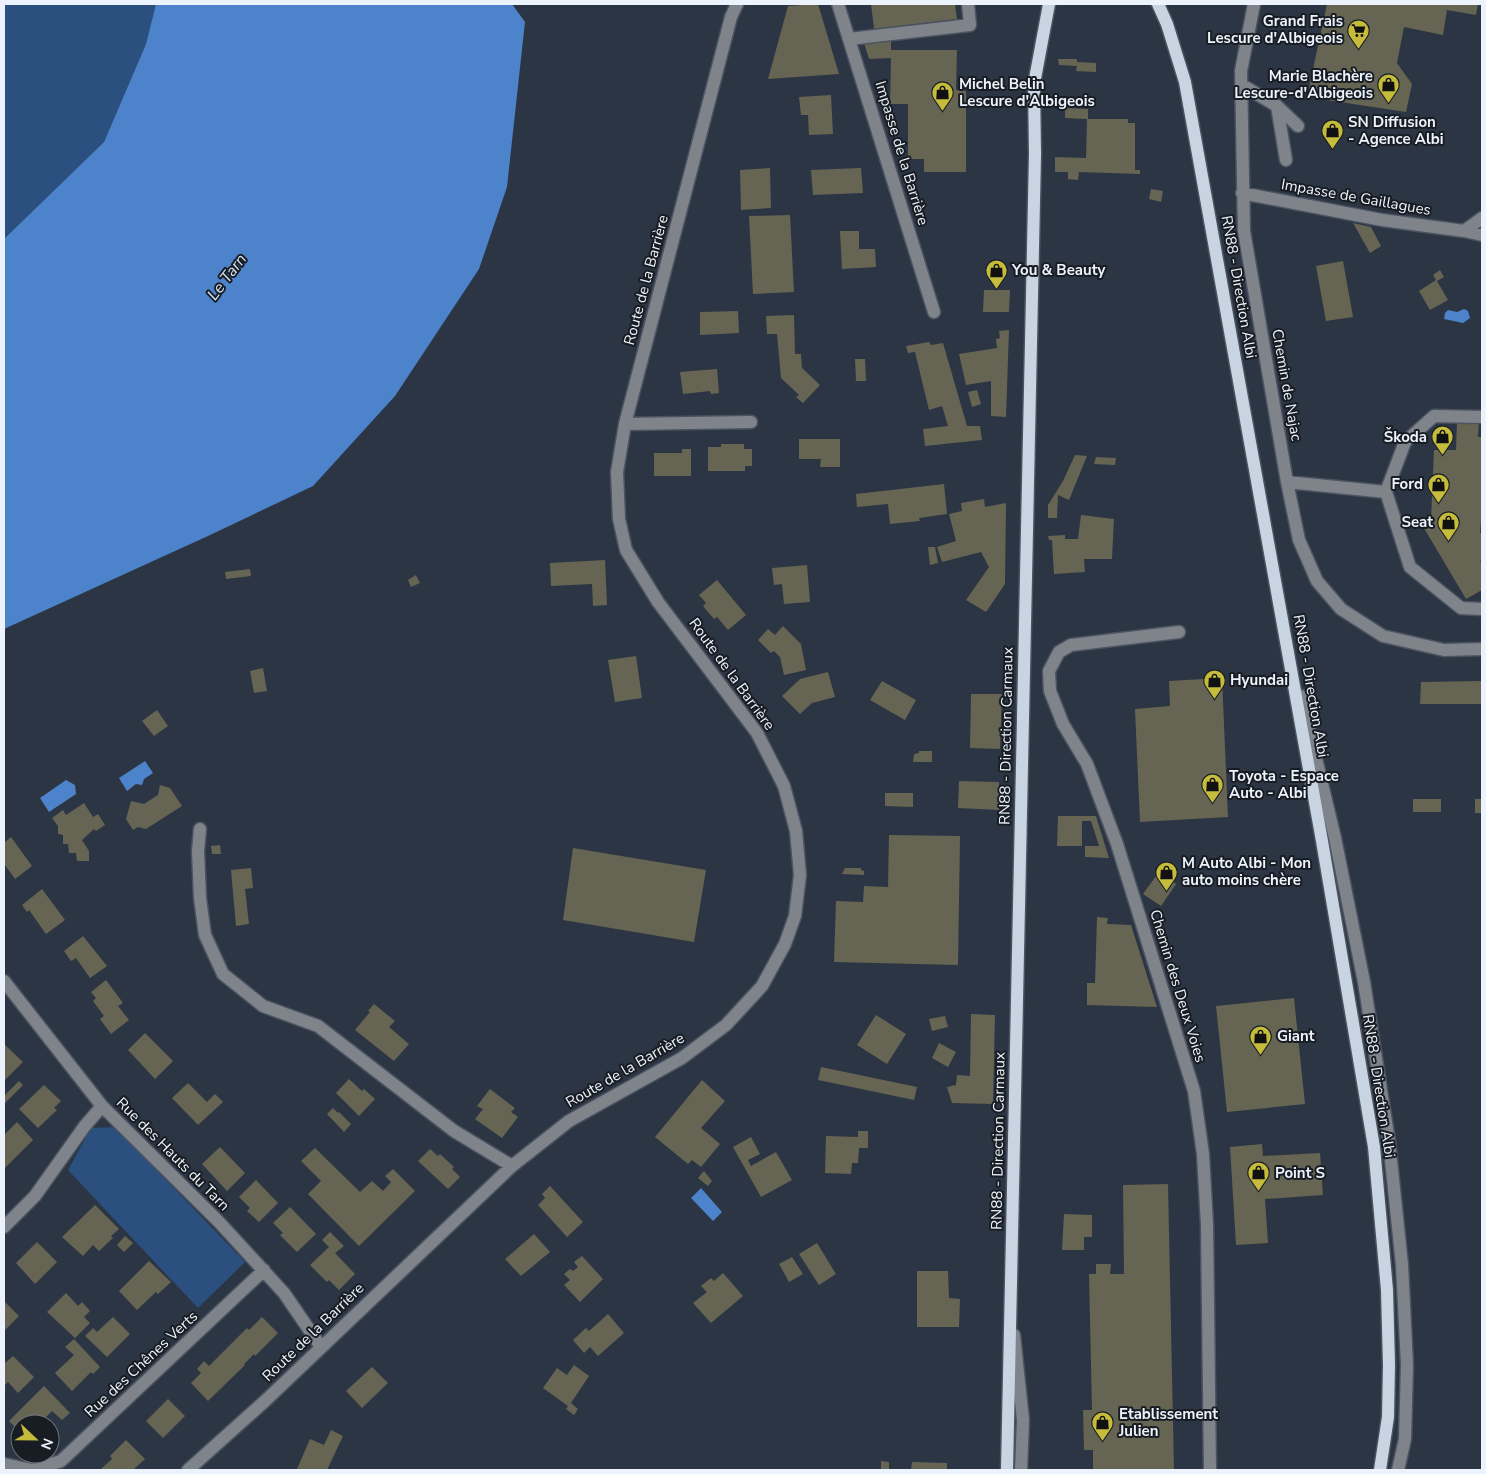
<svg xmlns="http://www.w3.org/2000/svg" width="1486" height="1474" font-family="'Nunito Sans',sans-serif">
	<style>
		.green { fill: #2b4f7f }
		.water { fill: #4d83cb }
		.building { fill: #666553 }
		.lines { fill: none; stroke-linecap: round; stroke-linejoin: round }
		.minor-casing { stroke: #4b5361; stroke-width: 15 }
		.major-casing { stroke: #4b5361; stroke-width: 15 }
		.minor { stroke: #7f848b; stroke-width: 12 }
		.major { stroke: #c9d4e3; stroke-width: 12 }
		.labels { text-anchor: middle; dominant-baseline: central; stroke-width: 4; stroke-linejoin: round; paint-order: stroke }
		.poi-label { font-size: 15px; font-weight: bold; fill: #edf3fc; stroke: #181d23; text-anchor: start }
		.street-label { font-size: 15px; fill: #edf3fc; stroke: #181d23 }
		.water-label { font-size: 16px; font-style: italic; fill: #d7e5f9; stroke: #181d23 }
	</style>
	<rect width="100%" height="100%" fill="#2c3543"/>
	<path class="green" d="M4,4h152l-10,40 -42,98 -100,97z
		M115,1127l130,135 -47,46 -130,-138 23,-42z"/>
	<path class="water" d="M156,4h356l13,18 -18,165 -28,82 -84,127 -82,90 -105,50 -204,93v-390l100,-97 42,-98z
		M1464,309l4,2 2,7 -7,5 -19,-4 1,-6 3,-3 9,2z
		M145,761l8,12 -9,6 -2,6 -6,-1 -9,7 -8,-13z
		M66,780l9,5 1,9 -27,18 -9,-14z
		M701,1188l21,24 -9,9 -22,-23z"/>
	<path class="building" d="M818,4l21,70 -71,5 20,-73z
		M871,4h84l2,15 -83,10z
		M1327,4h151l-2,11 -29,-5 -4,25 -39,-8 -7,36 15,21 -6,28 -99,-15z
		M891,40v10h66l-1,40 10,1v81h-42v-13h-16v-55h-18l1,-46 -22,1 -5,-16z
		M1058,59h19v3l19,1v9l-20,-1 1,-5 -18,-1z
		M831,95l2,39 -24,1 -1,-20h-7l-2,-18z
		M1065,108l23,1v10h40v4h7v47h5v4l-61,-2 -1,8 -10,-1v-7h-13v-15l31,1 1,-39 -22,-1z
		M770,168l1,40 -30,2 -1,-40z
		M861,168l2,25 -50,2 -2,-25z
		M1151,189l12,2 -2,11 -12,-3z
		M790,215l4,77 -41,2 -4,-78z
		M1353,223l18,4 10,19 -11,7z
		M840,231h19v18h16l1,18 -34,2z
		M1343,261l10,56 -27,4 -10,-55z
		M1440,270l4,7 -7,4 11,19 -18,10 -11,-19 17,-11 -3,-5z
		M984,290h26l-1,22h-26z
		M738,311l1,22 -39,2v-23z
		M794,315l1,39h6l1,14 18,17 -17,18 -7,-6 3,-2 -18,-17 -4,-44h-10l-1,-18z
		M1009,330l-3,87 -15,-1v-35l-25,4 -7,-31 38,-6 -1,-9 4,-1 -1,-7z
		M929,342l2,3 12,-2 24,83h13l2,14 -57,6 -2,-17 25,-3 -6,-20 -13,4 -14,-58 -7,1 -2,-7z
		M855,359h10l1,22h-10z
		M717,369l2,24 -8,1 -1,-3 -27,3 -3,-22z
		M977,390l4,14 -9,3 -4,-15z
		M1457,422h22l-1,15h4v83h-1l-1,13h2v27l-2,1 2,4v25l-16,9 -48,-81 13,1 3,-69h22z
		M799,439h41v28h-20l1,-8h-22z
		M721,444h23v5h8v17h-7v5h-37v-24h13z
		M682,449h9v27h-37v-23h28z
		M1075,455l12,1 -18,44 -11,-5 -1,23h-9v-13l15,-24z
		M1096,457l20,1 -1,7 -21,-1z
		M944,484l3,30 -28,4 1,3 -30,3 -2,-20 -31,3 -1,-13z
		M984,499l1,8 21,-4 -1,81 -19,28 -20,-12 23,-33 -8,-15 -39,10 -5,-15 19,-6 -7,-27 13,-3 -1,-8z
		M1081,515l33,4 -2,40h-28l1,13 -31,2 -2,-34h-3l-1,-4 17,-1v4h13z
		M928,547h7l3,16 -8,2z
		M605,560l2,45 -14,1 -1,-22 -41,2 -1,-23z
		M807,565l3,37 -26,2 -2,-20 -8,1 -2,-17z
		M250,569l1,7 -25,3 -1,-7z
		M416,575l4,8 -9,4 -3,-7z
		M717,580l29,35 -18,15 -11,-13 -3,2 -11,-13 3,-3 -7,-8z
		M783,626l18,18 5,26 -22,5 -4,-18 -6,-6 -3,2 -13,-13 10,-11 7,6z
		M636,656l6,42 -27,4 -7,-42z
		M263,668l4,23 -13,2 -4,-22z
		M828,672l7,25 -23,6 -12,11 -18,-18 18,-17z
		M1222,678l6,139 -88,5 -5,-113 35,-3 -1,-25z
		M882,681l34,19 -11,20 -35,-20z
		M1482,681v23h-62l1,-22z
		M971,694h31l-2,55 -30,-1z
		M157,710l11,16 -14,10 -12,-15z
		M919,751h13v11h-19l1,-8 5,-1z
		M959,781l40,1v28l-41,-2z
		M160,785l10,3 12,18 -36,23 -8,-2 -5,3 -7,-11 5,-18 13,3 14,-9z
		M885,793h28v14l-28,-1z
		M1413,799h28v13h-28z
		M1475,799h7v14h-7z
		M84,803l9,14 5,-3 7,11 -9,6 -2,-2 -12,11 7,11v10h-12l-1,-8h-7l-1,-9h-5v-9l-5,-1v-8l-6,-8 11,-8 3,5z
		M1058,816h38l13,42 -24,-1v-11h14l-8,-25h-9v25h-25z
		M889,835l71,1 -2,129 -124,-3 2,-61 27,1 1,-16 24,1z
		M11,837l21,29 -17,13 -10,-14 -1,1v-23z
		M220,845l1,9h-9l-1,-8z
		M573,848l133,22 -12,72 -131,-22z
		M251,868l2,20 -8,1 4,35 -13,2 -5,-56z
		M845,868h16v2l3,1v4l-22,-1z
		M1159,872l17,12 -15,22 -18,-12z
		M42,889l23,31 -19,14 -17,-24 -2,2 -5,-7z
		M1097,917l11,1 -1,6 24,1 26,82 -70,-2v-22h8z
		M83,936l24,30 -17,12 -14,-20 -5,3 -7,-10z
		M106,980l17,23 -5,3 11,14 -18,14 -11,-15 4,-3 -11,-15 3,-3 -5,-6z
		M1294,998l11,106 -78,8 -11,-106z
		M374,1004l21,17 -6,6 20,17 -15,17 -39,-31 15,-18 -2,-1z
		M971,1014l24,1 -2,89 -41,-1 -5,-16 9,-2 1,-10 13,1z
		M876,1015l30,19 -19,30 -30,-19z
		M945,1016l3,11 -16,4 -3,-12z
		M145,1033l28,28 -18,18 -27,-29z
		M939,1043l17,9 -8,15 -16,-9z
		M4,1044l19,18 -18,18 -1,-1z
		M821,1067l96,20 -3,13 -96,-20z
		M349,1079l13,12 2,-2 11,10 -16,17 -23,-23z
		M702,1080l23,21 -24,27 19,16 -19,23 -9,-7 -4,4 -33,-27z
		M19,1081l4,4 -19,19v-8z
		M188,1083l19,19 8,-8 8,8 -25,23 -26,-27z
		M44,1085l17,16 -7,7 3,2 -19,18 -19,-19z
		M490,1089l25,19 -4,4 7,5 -16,21 -27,-19 8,-10 -6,-3z
		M333,1108l5,5 1,-1 12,12 -7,8 -17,-18z
		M17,1122l16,18 -29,29v-34z
		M858,1131h10v17h-9l-1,15h-6l-1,11 -26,-1 1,-37 32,1z
		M751,1137l9,17 -12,6 3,6 25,-14 16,28 -31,17 -28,-50z
		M1262,1144l1,12 57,-3 3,42 -58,4 3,44 -32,2 -6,-98z
		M220,1147l25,26 -18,18 -25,-27z
		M315,1148l45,44 12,-11 11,10 8,-9 -6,-6 8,-7 22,22 -56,55 -51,-52 13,-13 -20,-20z
		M430,1149l8,7 2,-2 14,13 -2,2 8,8 -12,12 -30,-28z
		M704,1171l8,10 -4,5 -10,-8z
		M256,1180l22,23 -19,19 -12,-11 3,-3 -11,-11z
		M1168,1184l6,286h-81v-20h-9l-1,-40h9l-3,-136h7v-10h15l-1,10h14l-1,-89z
		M550,1186l33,36 -16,15 -29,-32 7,-7 -3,-4z
		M95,1205l24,24 -8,7 2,2 -14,13 -6,-6 -10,11 -21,-19z
		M290,1207l26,27 -19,18 -17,-17 3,-2 -10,-10z
		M1064,1214l28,1v22h-8v13h-22z
		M330,1232l14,14 -9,7 20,21 -16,16 -10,-10 -2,2 -17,-17 19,-18 -7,-7z
		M534,1234l16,18 -29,24 -16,-17z
		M125,1236l8,7 -9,9 -7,-7z
		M37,1242l20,20 -22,22 -19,-21z
		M817,1243l19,31 -17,11 -20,-31z
		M582,1256l21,23 -23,23 -16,-17 6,-5 -6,-6 6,-5 3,2 5,-4 -4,-5z
		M792,1257l11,17 -14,8 -10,-18z
		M149,1261l22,21 -13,12 -2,-2 -19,18 -18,-19z
		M917,1271h31l1,27 11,1 -1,28h-42z
		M723,1273l20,23 -32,27 -18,-20 14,-11 -6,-6 10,-8 3,3z
		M66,1293l12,13 4,-4 8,9 -6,6 6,6 -15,15 -28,-26z
		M4,1301l15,15 -15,15z
		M608,1314l16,19 -26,23 -8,-9 -6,6 -11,-13 13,-12 3,3z
		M113,1317l17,17 -23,23 -22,-21 8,-8 4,4z
		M262,1317l16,16 -23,23 -1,-2 -10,10 1,1 -37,36 -17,-18 10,-10 -4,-4 7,-8 5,5 38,-38 2,2z
		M74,1339l26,28 -7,7 -2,-2 -19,19 -17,-18 19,-18 -9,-8z
		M13,1356l21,21 -16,16 -10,-11 -3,3 -1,-2v-19z
		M574,1365l15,11 -18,27 7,6 -4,6 -8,-6 2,-3 -25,-18 14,-20 10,7z
		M372,1367l16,16 -26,25 -16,-17z
		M44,1386l26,27 -8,7 -10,-9 -13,13h-19v8l-11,-11z
		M168,1399l17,17 -22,22 -17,-17z
		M331,1430l12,6 -16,34h-27l-3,-1 13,-30 14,6z
		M126,1440l19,19 -12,11h-33l12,-11 -2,-3z
		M881,1461l8,1v8h-8z
		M912,1462l35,1v7h-36z"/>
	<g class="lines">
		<defs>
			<path id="minor" d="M838,4l96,308
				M1254,4l-13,67 3,160 43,251 12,58 18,41 24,28 42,27 61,14 38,-1
				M849,39l121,-14 -2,-21
				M1242,85l35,21 21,20
				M1277,106l9,54
				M1242,193l140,27 82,11 18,-13
				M1464,231l18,4
				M625,424l126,-2
				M1287,482l99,10 24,75 51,41 21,1
				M1386,492l19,-50 29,-26 48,1
				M1179,632l-108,13 -12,7 -10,19 1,20 13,33 24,40 30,80 77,247 9,63 4,71 3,245
				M1301,696l34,142 29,144 25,159 13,124 5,100 -2,74 -7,31
				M200,829l-2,22 2,47 5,37 18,39 40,32 55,20 136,105 58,35
				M4,981l98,125 117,116 65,71 37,54
				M4,1227l31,-31 49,-69 18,-21
				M1014,1335l9,85 -2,50
				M4,1464l28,6
				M33,1470l28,-9 203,-191
				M188,1470l77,-69 247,-235 57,-45 113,-63 44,-33 36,-39 23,-42 10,-28 5,-41 -4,-44 -12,-45 -27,-53 -99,-131 -32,-52 -7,-31 -2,-47 8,-48 106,-407 6,-13"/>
			<path id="major" d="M1158,4l9,20 18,58 137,759 52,306 13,143 2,75 -1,52 -8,53
				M1007,1470l28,-1316 -1,-70 15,-80"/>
		</defs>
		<use href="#minor" class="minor-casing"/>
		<use href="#major" class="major-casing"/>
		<use href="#minor" class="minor"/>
		<use href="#major" class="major"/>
	</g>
	<defs>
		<symbol id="supermarket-pin" viewBox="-11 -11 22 30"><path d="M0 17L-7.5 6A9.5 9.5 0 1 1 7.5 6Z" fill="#c6bc3c" stroke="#181d23"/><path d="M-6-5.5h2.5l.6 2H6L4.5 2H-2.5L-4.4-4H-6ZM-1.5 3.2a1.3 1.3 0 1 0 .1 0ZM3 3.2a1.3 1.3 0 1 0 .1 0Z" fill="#111"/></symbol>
		<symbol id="shop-pin" viewBox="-11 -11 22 30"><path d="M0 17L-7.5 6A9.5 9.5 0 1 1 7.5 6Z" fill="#c6bc3c" stroke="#181d23"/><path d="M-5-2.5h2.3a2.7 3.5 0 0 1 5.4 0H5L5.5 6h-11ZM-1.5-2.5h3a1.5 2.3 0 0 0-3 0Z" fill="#111"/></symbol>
	</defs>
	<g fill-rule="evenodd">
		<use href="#supermarket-pin" x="1346" y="18" width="25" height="34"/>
		<use href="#shop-pin" x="1376" y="72" width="25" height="34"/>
		<use href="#shop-pin" x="930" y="80" width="25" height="34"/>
		<use href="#shop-pin" x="1320" y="118" width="25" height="34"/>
		<use href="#shop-pin" x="984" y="258" width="25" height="34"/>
		<use href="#shop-pin" x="1430" y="424" width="25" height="34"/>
		<use href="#shop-pin" x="1426" y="472" width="25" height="34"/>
		<use href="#shop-pin" x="1436" y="510" width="25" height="34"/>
		<use href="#shop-pin" x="1202" y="668" width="25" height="34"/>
		<use href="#shop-pin" x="1200" y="772" width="25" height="34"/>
		<use href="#shop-pin" x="1154" y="860" width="25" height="34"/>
		<use href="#shop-pin" x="1248" y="1024" width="25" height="34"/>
		<use href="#shop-pin" x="1246" y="1160" width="25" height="34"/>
		<use href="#shop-pin" x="1090" y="1410" width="25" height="34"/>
	</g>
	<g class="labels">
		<g class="poi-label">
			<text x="1343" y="21" text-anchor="end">Grand Frais<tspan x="1343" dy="17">Lescure d'Albigeois</tspan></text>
			<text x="1373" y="76" text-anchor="end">Marie Blachère<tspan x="1373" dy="17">Lescure-d'Albigeois</tspan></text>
			<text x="959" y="84">Michel Belin<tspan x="959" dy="17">Lescure d'Albigeois</tspan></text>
			<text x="1348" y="122">SN Diffusion<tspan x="1348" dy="17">- Agence Albi</tspan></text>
			<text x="1012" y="270">You &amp; Beauty</text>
			<text x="1427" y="437" text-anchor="end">Škoda</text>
			<text x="1423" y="484" text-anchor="end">Ford</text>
			<text x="1433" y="522" text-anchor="end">Seat</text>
			<text x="1230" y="680">Hyundai</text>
			<text x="1229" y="776">Toyota - Espace<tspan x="1229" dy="17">Auto - Albi</tspan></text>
			<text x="1182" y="863">M Auto Albi - Mon<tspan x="1182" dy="17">auto moins chère</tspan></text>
			<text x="1277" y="1036">Giant</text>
			<text x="1275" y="1173">Point S</text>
			<text x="1119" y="1414">Etablissement<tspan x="1119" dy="17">Julien</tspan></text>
		</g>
		<g class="street-label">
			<text transform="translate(902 153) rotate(73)">Impasse de la Barrière</text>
			<text transform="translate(1356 197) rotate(10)">Impasse de Gaillagues</text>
			<text transform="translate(646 280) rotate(-75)">Route de la Barrière</text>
			<text transform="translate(1239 287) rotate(80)">RN88 - Direction Albi</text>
			<text transform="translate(1287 385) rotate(80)">Chemin de Najac</text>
			<text transform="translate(732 674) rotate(54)">Route de la Barrière</text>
			<text transform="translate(1311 686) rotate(80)">RN88 - Direction Albi</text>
			<text transform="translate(1006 736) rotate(-89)">RN88 - Direction Carmaux</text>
			<text transform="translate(1178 986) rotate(73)">Chemin des Deux Voies</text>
			<text transform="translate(625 1070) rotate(-30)">Route de la Barrière</text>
			<text transform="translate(1379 1086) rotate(81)">RN88 - Direction Albi</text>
			<text transform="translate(998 1141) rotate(-89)">RN88 - Direction Carmaux</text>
			<text transform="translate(173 1154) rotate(45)">Rue des Hauts du Tarn</text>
			<text transform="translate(313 1332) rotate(-44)">Route de la Barrière</text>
			<text transform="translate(141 1364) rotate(-43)">Rue des Chênes Verts</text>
		</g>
		<g class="water-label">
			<text transform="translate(227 277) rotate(-53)">Le Tarn</text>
		</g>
	</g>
	<rect width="1486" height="1474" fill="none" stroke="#edf3fc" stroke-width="10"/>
	<g transform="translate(35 1439) rotate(112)"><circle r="24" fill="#181d23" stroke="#6d737a"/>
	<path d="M0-4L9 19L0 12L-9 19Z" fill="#c6bc3c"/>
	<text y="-8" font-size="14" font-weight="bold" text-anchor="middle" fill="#edf3fc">N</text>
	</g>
</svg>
